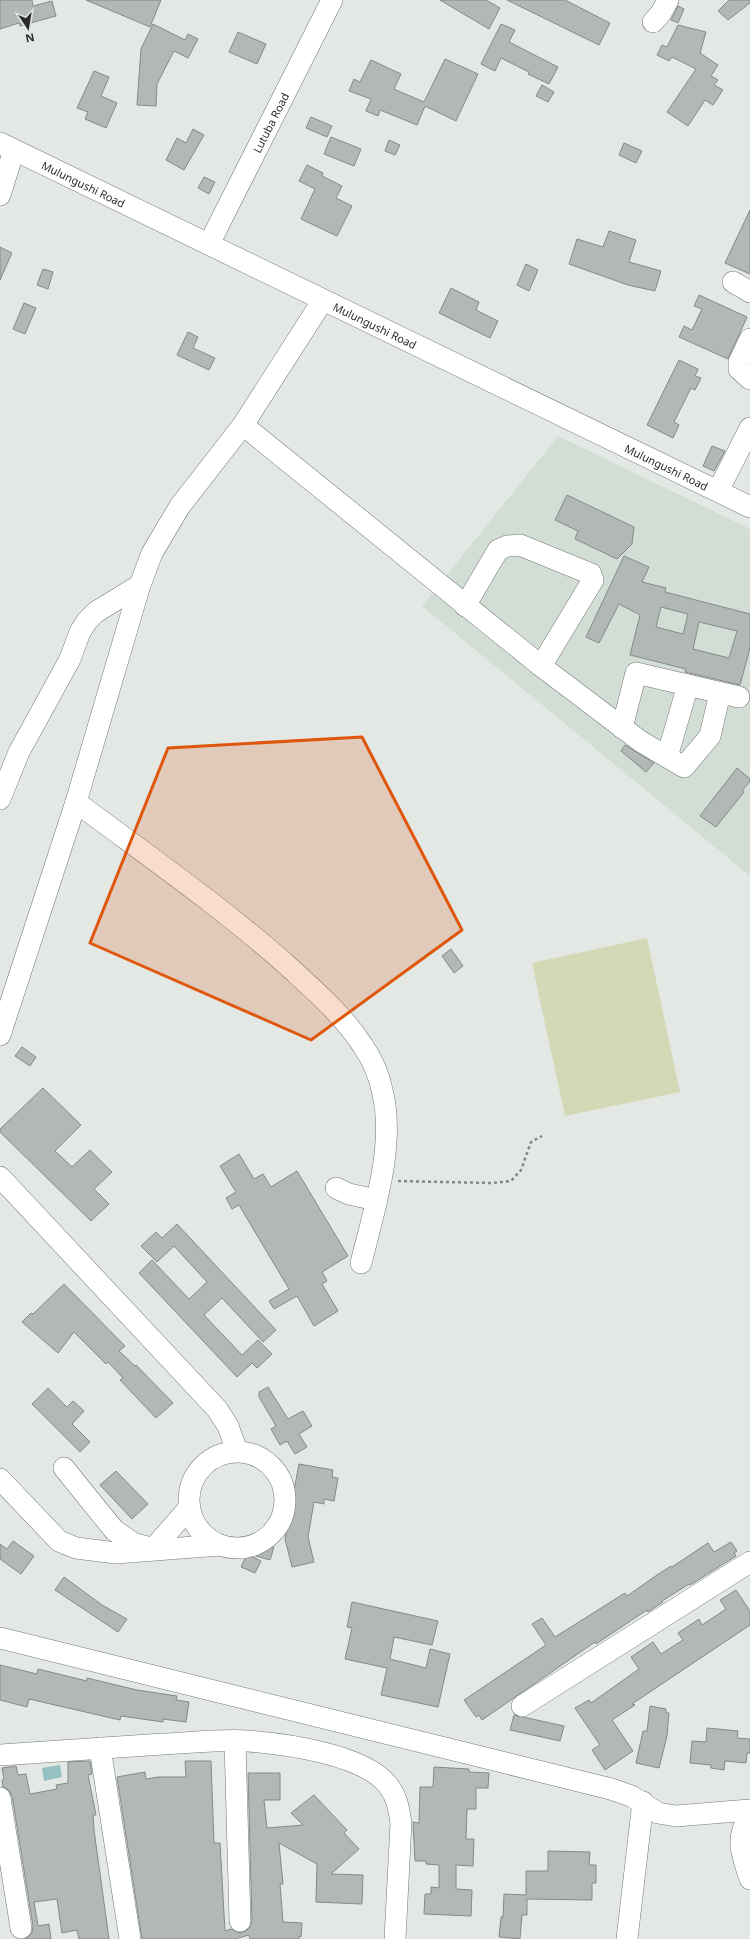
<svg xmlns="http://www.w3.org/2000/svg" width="750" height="1939" font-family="'Noto Sans',sans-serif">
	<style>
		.built { fill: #d2ded5 }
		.green { fill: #d4d8b5 }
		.water { fill: #95c1c3 }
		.building { fill: #b2b8b6; stroke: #848a89; fill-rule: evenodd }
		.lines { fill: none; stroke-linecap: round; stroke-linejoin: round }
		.minor-casing { stroke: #737875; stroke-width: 22 }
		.path { stroke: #838784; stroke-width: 2.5; stroke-dasharray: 3 3; stroke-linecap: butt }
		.minor { stroke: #fff; stroke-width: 21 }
		.marked { fill: #de570d; fill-opacity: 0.2; stroke: #de570d; stroke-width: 3; stroke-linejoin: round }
		.labels { text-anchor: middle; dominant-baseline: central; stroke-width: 3; stroke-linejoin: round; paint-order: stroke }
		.street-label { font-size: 11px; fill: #292b29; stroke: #e3e8e4 }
	</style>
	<rect width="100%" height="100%" fill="#e3e8e4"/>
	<path class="built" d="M558,436l192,93v347l-328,-270z"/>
	<path class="green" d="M647,938l33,154 -115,24 -33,-153z"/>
	<path class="water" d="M60,1765l2,12 -18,4 -2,-13z"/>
	<path class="building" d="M0,0h32l1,6 19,-5 4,15 -36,10 -1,-3 -19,6z
		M86,0h75l-11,27z
		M440,0h46l14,8 -11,21z
		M507,0h58l45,23 -11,22z
		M729,0h21v3l-22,17 -10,-9z
		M678,6l6,3 -6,14 -7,-3z
		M153,24l32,16 3,-6 10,5 -10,19 -14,-7 -17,33 -1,22 -19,-1 4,-56z
		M501,24l14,6 -6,12 49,25 -9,17 -21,-10 1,-2 -28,-14 -6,13 -14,-7z
		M678,25l28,7 -6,21 18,12 -7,11 7,4 -4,5 9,5 -10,15 -8,-5 -17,26 -21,-14 29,-43 -24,-12 -3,4 -12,-6 5,-10 5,2z
		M238,32l28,12 -9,20 -28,-12z
		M445,59l33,15 -22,47 -31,-15 -8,19 -37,-15 -2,6 -12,-5 5,-12 -22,-8 5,-12 6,3 11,-22 30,14 -7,15 30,13z
		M94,71l15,6 -8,19 16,7 -11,25 -21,-9 3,-7 -11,-4z
		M542,85l12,7 -6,10 -12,-6z
		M311,117l21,9 -5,11 -21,-9z
		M193,129l11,6 -20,35 -18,-10 11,-22 9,5z
		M331,137l30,12 -7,17 -30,-12z
		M389,140l11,5 -5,10 -10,-4z
		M624,143l18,8 -6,12 -17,-8z
		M307,165l16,8 -1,3 20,10 -6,12 16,8 -15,30 -36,-17 14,-30 -16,-8z
		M204,177l11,5 -6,12 -11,-6z
		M750,210v64l-25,-11z
		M609,231l27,9 -7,22 32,9 -6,20 -27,-6 -59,-21 8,-25 26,8z
		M0,247l12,6 -12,27z
		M526,264l12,6 -9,21 -12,-6z
		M43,269l10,3 -5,17 -11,-4z
		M451,288l28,14 -3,8 22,11 -8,17 -51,-25z
		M699,295l48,22 -19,42 -49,-22 5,-11 8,4 10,-21 -8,-3z
		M24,303l12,5 -11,26 -12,-5z
		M188,332l10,5 -5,11 22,10 -6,12 -32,-15z
		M679,360l19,9 -3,7 6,2 -6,12 -4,-2 -17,34 5,3 -6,13 -26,-13z
		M712,446l13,5 -11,20 -11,-5z
		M567,495l67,32 -2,17 -15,15 -42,-20 3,-8 -23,-11z
		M624,556l25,11 -7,15 24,6 -1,4 85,22v34l-10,37 -55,-13 1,-3 -56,-14 10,-40 -21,-11 -20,39 -13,-6zM661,607l27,7 -5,20 -27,-7zM699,622l38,9 -8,27 -36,-9z
		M625,745l29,18 -8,9 -25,-21z
		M737,768l13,11v2l-8,10 2,1 -28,35 -16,-11z
		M451,949l12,17 -9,7 -12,-17z
		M22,1047l14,10 -6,9 -15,-10z
		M43,1088l38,37 -26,26 17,16 18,-17 22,22 -18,17 15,15 -18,17 -91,-89v-3z
		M239,1154l15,25 9,-5 8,13 26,-16 51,85 -26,16 5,9 -5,3 16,27 -24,15 -17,-30 -23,13 -5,-8 20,-12 -50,-84 -7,4 -6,-11 10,-6 -16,-26z
		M177,1224l99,106 -13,12 -41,-44 -18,17 38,40 16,-15 14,14 -15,14 -5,-5 -15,14 -98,-104 13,-13 37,39 18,-17 -33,-36 -17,16 -16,-16 15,-14 6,6z
		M64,1284l61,62 -6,5 16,15 1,-1 37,38 -17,15 -36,-38 3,-2 -15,-16 -2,2 -32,-32 -16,21 -36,-31 9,-9 2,1z
		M268,1387l20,32 15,-8 9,15 -13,8 8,13 -12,7 -8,-13 -7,4 -9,-16 5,-3 -17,-29v-5z
		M48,1388l19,19 6,-6 11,10 -12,13 18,18 -10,10 -48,-48z
		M299,1464l34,6 -1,7 6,1 -4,23 -10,-2v5l-10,-2 -6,35 6,25 -22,5 -7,-28z
		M116,1471l32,33 -16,15 -32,-34z
		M13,1541l21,15 -13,18 -21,-15v-15l7,5z
		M731,1542l6,9 -3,2 2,3 -46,29 -1,-1 -27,17 1,1 -15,10 -1,-2 -51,34 -1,-2 -113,78 -3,-5 -3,2 -12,-17 82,-55 -14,-21 10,-6 13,19 70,-44 2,3 30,-21 14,-9 1,1 36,-24 6,9z
		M260,1543l14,4 -4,13 -14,-4z
		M247,1554l14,7 -6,12 -14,-6z
		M64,1577l38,28 25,14 -9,13 -63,-42z
		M736,1590l14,21v14l-118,79 3,1 -23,15 21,31 -28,19 -13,-20 8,-5 -25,-37 14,-8 2,3 48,-34 -8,-12 22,-15 8,12 22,-14 -5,-7 21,-14 3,6 24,-16 -6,-9z
		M352,1602l86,19 -6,24 -38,-8 -4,22 36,9 4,-19 20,5 -12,53 -57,-12 6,-27 -42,-9 7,-31 -5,-1z
		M0,1665l37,9 1,-5 49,12v-3l50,12 40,6 -1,4 13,2 -3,20 -23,-3v3l-42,-6 -1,4 -91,-21 -2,8 -27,-7z
		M650,1706l16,3v4h3l-2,23 -8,32 -23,-5 7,-32h4z
		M514,1715l50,11 -4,15 -50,-11z
		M707,1728l31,3 -1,7 13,1v14h-3l-1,10 -21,-2 -1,9 -13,-2v-3l-21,-2 2,-22 14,1z
		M90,1761l2,13 -4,1 8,40h-3l1,15 15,109h-30l-2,-9 -15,3 -5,-34 -23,3 4,24 11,-2 2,15h-26l7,-6 1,-7 -21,-130 -3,-6 -6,-3 -1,-7 2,-1 -2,-11 14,-2 2,9 8,-1 4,20 27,-5 -1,-4 12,-2v-21z
		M185,1761h26l3,82h6l5,88 6,-2 9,4 6,-2 4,-4 2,-6 -4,-148h32v27h-16l3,28 36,-3 -12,-12 23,-18 33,35 -3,3 15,16 -28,25 32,1 -1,29 -46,-2 1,-38 -38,-21 4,41h-3l3,38 19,1 -1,14 -2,-1v3h-49l-1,-4 -14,4h-93l-25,-162 28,-5 1,7 12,-2h28z
		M434,1767l35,2v3l20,1 -1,15h-12v21h-9l-1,30h8l-1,27 -17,-1v24l16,1 -1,26 -47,-2 1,-20h6v-7l8,1v-23l-13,-1v-3h-11l-2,-39 6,1 1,-36h13z
		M548,1851l42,1 -1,13h7v18h-4v17l-65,-1v16h-5l-2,24 -21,-2 2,-20h2l1,-23 22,1v-24h22z"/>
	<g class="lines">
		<defs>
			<g id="minor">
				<path d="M653,22l8,-9 7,-13"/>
				<path id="s1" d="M0,143l750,364"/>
				<path d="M0,195l14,-45"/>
				<path id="s2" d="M209,244l123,-244"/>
				<path d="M733,282l17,10"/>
				<path d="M750,339l-11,23v7l11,10"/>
				<path d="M243,425l298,241 99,75 44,26 26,-31 10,-43"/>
				<path d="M718,491l32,-63"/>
				<path d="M465,606l33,-56 9,-4 13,-1 71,29 2,6 -52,86"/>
				<path d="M622,728l14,-55 103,24"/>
				<path d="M667,757l21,-72"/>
				<path d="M0,799l19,-47 51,-93 10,-27 7,-11 9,-9 44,-27"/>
				<path d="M76,802c72,54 146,105 213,165 26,24 55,49 74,79 9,13 16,29 19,44 14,54 -8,120 -21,173"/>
				<path d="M0,1035l76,-233 64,-217 12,-32 28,-47 63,-81 80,-125"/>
				<path d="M0,1177l217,232 11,17 9,25"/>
				<path d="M336,1188l13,6 27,6"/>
				<circle cx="237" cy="1500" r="48"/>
				<path d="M64,1468l50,62 19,13 18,5"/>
				<path d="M0,1479l59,62 17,7 40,5 104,-8"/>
				<path d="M153,1549l36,-41"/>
				<path d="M0,1638l611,151 20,7 27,17 18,3 74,-6"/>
				<path d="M522,1706l228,-144"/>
				<path d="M235,1741l5,180"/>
				<path d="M100,1748l30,191"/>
				<path d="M0,1755c54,-4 109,-7 163,-11 28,-1 57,-5 85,-3 37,3 114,13 139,43 10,12 12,25 14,39l-6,116"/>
				<path d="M0,1798l21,130"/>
				<path d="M750,1813c-15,28 -9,38 0,66"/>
				<path d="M627,1939l16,-137"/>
			</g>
		</defs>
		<use href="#minor" class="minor-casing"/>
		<path class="path" d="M398,1181l94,2 19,-2 10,-11 10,-28 11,-6"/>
		<use href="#minor" class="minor"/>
	</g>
	<path class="marked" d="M362,737l100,193 -151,110 -221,-97 78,-195z"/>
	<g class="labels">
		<g class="street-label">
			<text stroke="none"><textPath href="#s2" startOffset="136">Lutuba Road</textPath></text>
			<text stroke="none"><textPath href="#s1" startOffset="93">Mulungushi Road</textPath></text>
			<text stroke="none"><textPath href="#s1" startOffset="417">Mulungushi Road</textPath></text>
			<text stroke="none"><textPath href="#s1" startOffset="741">Mulungushi Road</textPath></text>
		</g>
	</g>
	<g transform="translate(28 28) rotate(168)" stroke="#e3e8e4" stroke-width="3" paint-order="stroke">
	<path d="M0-3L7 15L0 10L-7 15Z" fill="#292b29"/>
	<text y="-6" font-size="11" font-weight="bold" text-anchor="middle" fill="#292b29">N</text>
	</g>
</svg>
